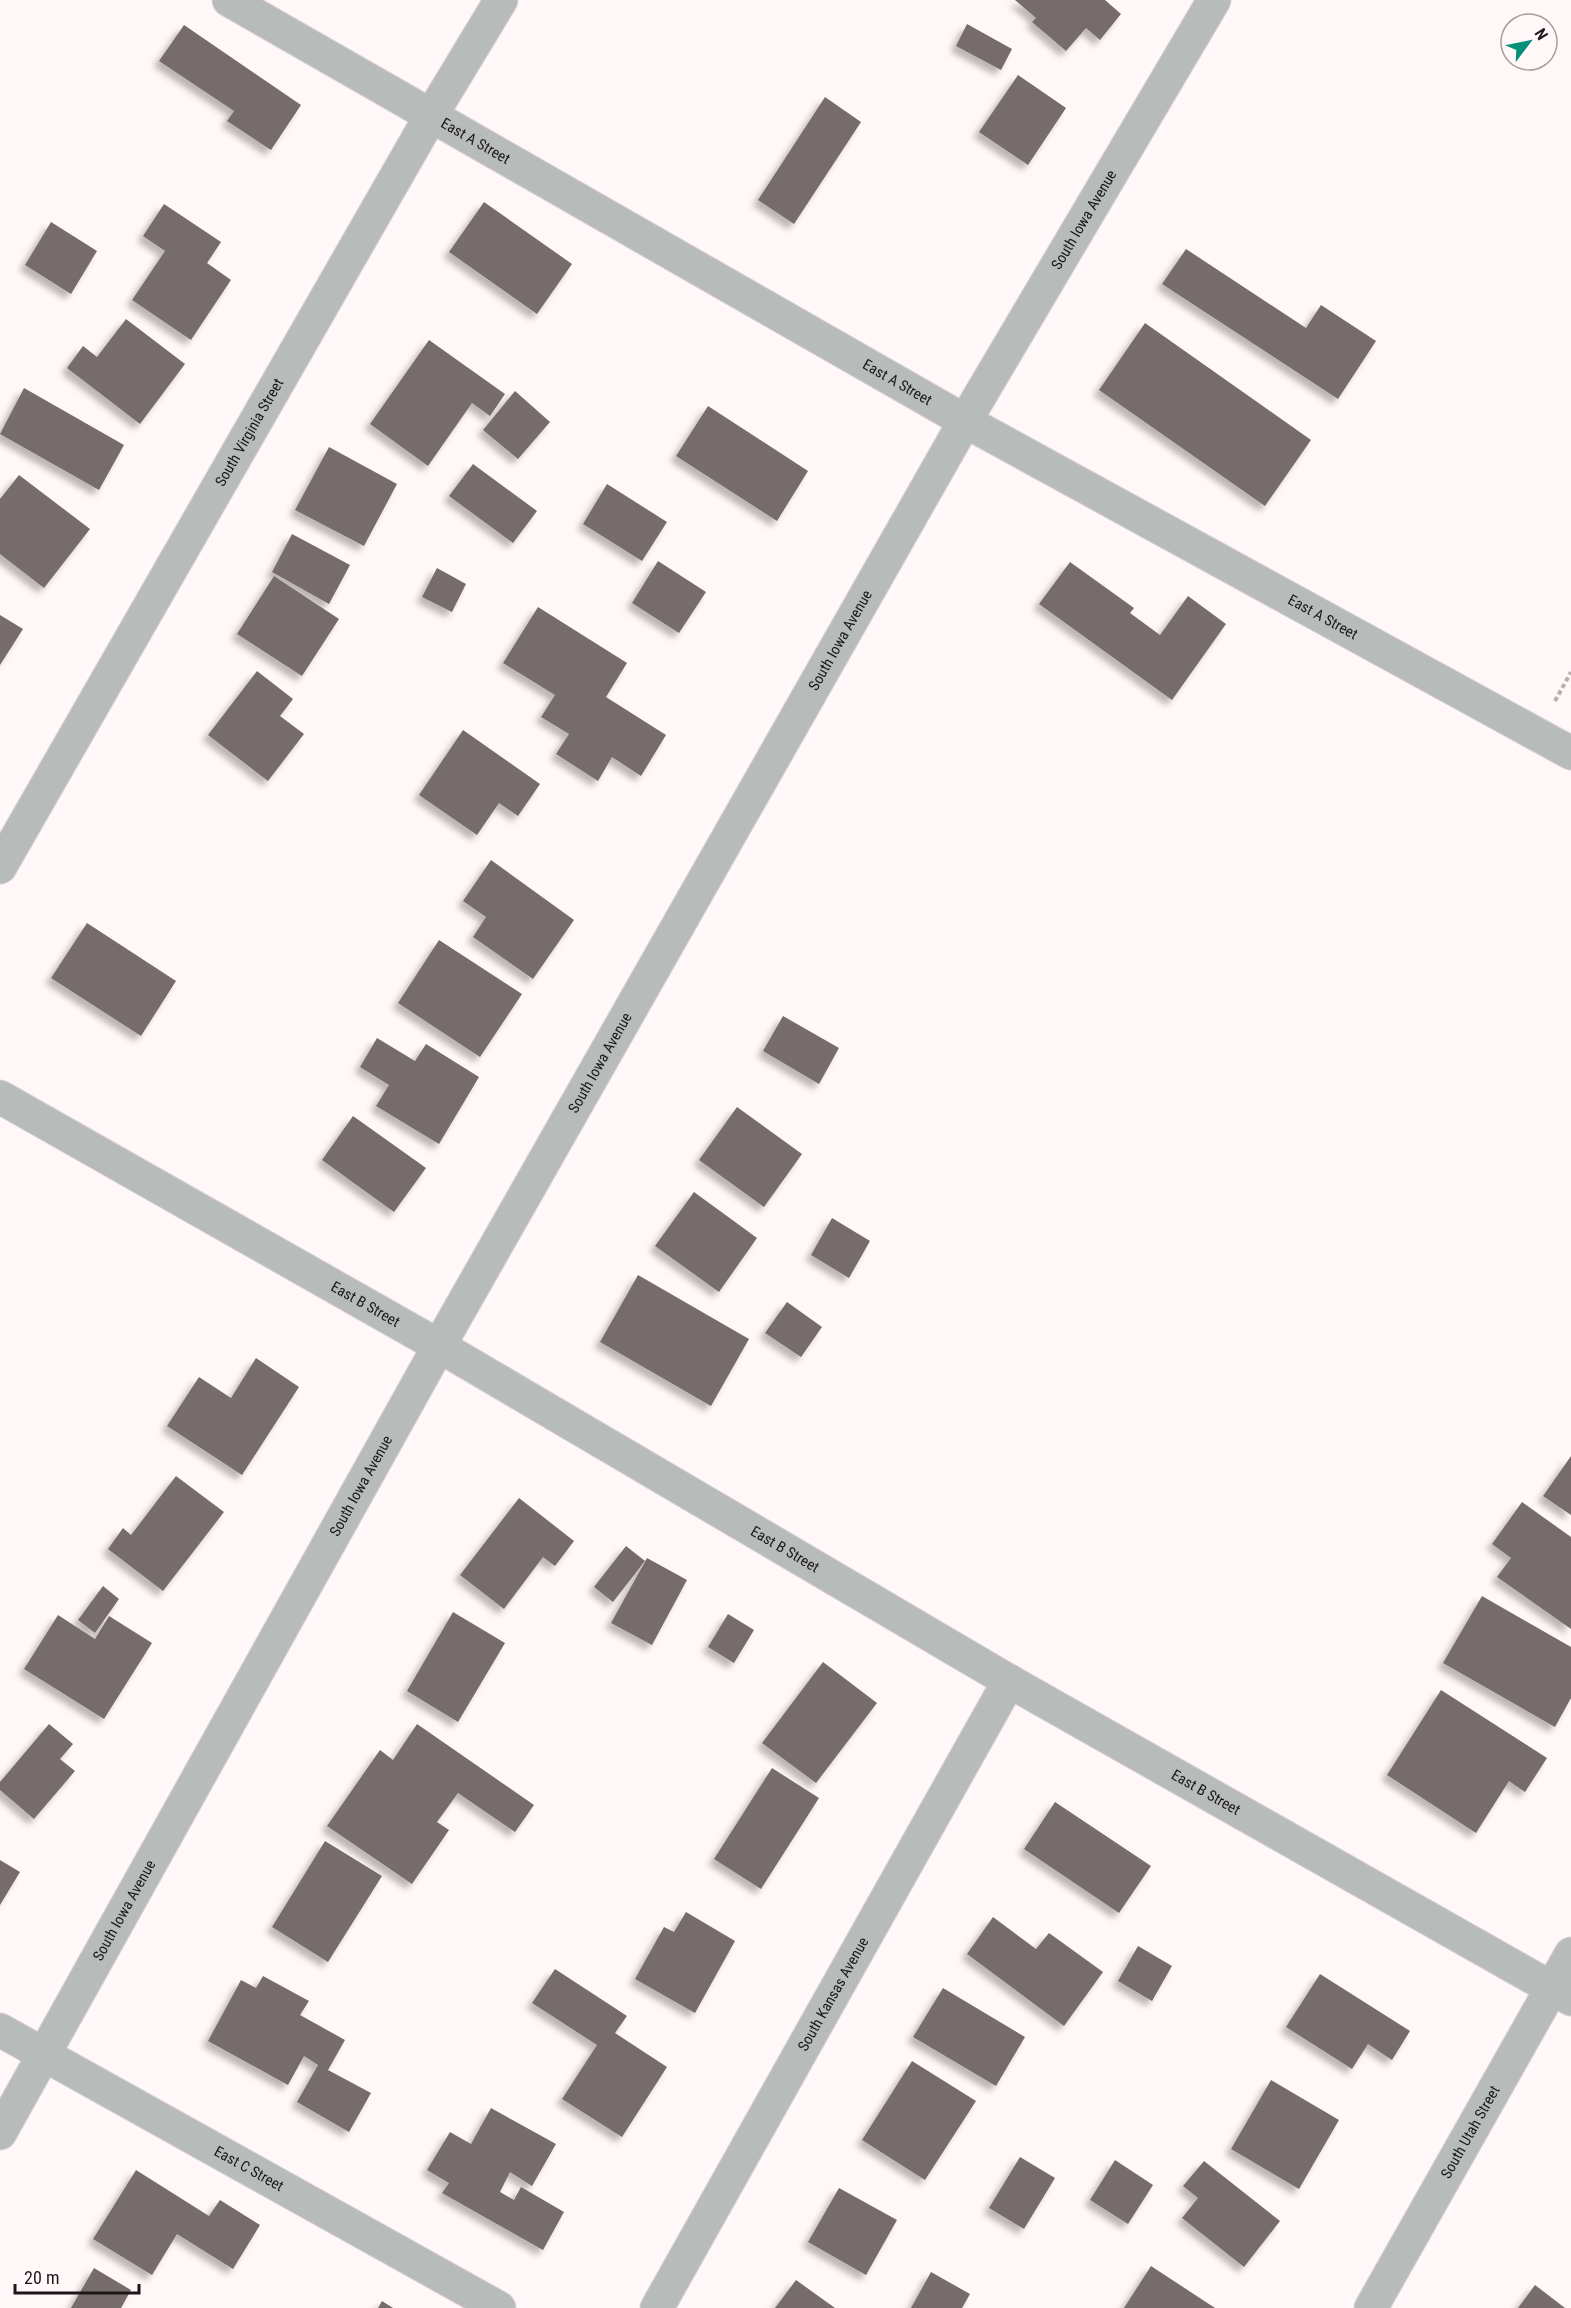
<svg xmlns="http://www.w3.org/2000/svg" width="1571" height="2308" font-family="'Roboto Condensed',sans-serif">
	<style>
		.building { fill: #766c6c; filter: url(#shadow) }
		.lines { fill: none; stroke-linecap: round; stroke-linejoin: round }
		.street-casing { stroke: #dbd3d4; stroke-width: 35 }
		.path { stroke: #b7b0b1; stroke-width: 4; stroke-dasharray: 4.5 3; stroke-linecap: butt }
		.street { stroke: #b7bcba; stroke-width: 33 }
		.labels { text-anchor: middle; dominant-baseline: central; stroke-width: 4.5; stroke-linejoin: round; paint-order: stroke }
		.street-label { font-size: 15px; fill: #1c1819; stroke: #fff7f8 }
	</style>
	<defs>
		<filter id="shadow"><feDropShadow dx="-5.5" dy="5.5" stdDeviation="3" flood-color="#0004"/></filter>
	</defs>
	<rect width="100%" height="100%" fill="#fff7f8"/>
	<path class="building" d="M1015,0h90l16,14 -21,26 -14,-12 -20,23 -34,-29 4,-4z
		M967,24l45,25 -11,21 -45,-24z
		M184,25l117,80 -30,45 -44,-29 7,-10 -75,-50z
		M1018,75l48,33 -38,57 -49,-33z
		M825,97l36,25 -67,102 -36,-24z
		M484,202l88,62 -35,50 -88,-62z
		M164,204l57,38 -14,21 24,17 -40,60 -59,-40 33,-49 -22,-15z
		M51,222l46,29 -26,43 -46,-29z
		M1186,249l120,79 15,-23 55,36 -38,58 -176,-115z
		M126,319l59,45 -45,60 -73,-56 16,-22 14,11z
		M1145,323l166,117 -46,66 -166,-116z
		M429,340l76,54 -15,22 -18,-13 -44,63 -58,-42z
		M24,388l100,57 -25,45 -99,-56z
		M515,391l35,31 -32,37 -35,-29z
		M708,406l100,65 -31,50 -101,-65z
		M329,447l68,37 -33,62 -69,-36z
		M473,464l64,47 -24,32 -64,-47z
		M19,475l71,54 -46,59 -44,-34v-55z
		M607,484l60,38 -25,39 -59,-37z
		M292,534l58,31 -21,39 -57,-32z
		M658,561l48,31 -27,41 -47,-30z
		M1070,562l64,46 -4,5 30,22 28,-39 38,28 -54,76 -133,-96z
		M437,568l29,16 -14,28 -30,-15z
		M274,576l65,43 -37,57 -65,-42z
		M538,607l89,56 -21,34 60,38 -25,41 -29,-19 -14,24 -42,-27 13,-20 -28,-17 14,-22 -52,-32z
		M0,615l23,14 -23,36z
		M257,671l36,28 -13,17 24,18 -36,47 -60,-46z
		M463,730l77,54 -22,32 -19,-13 -22,32 -58,-40z
		M491,860l83,60 -41,59 -60,-42 13,-20 -23,-16z
		M87,923l89,58 -35,55 -90,-58z
		M439,940l83,54 -42,63 -82,-54z
		M783,1016l56,32 -20,36 -56,-33z
		M377,1038l38,23 11,-17 53,33 -40,67 -63,-38 13,-21 -29,-18z
		M737,1107l65,47 -38,53 -65,-47z
		M353,1116l73,52 -32,44 -72,-52z
		M694,1192l63,46 -38,54 -64,-46z
		M832,1218l38,23 -21,37 -38,-23z
		M638,1275l111,64 -38,67 -111,-64z
		M787,1302l35,25 -21,30 -36,-24z
		M256,1358l43,29 -57,88 -75,-49 32,-49 32,21z
		M1571,1456v59l-28,-19z
		M176,1476l48,36 -61,79 -55,-42 15,-21 8,7z
		M519,1498l55,43 -19,25 -12,-9 -39,52 -44,-34z
		M1522,1502l49,35v92l-74,-52 14,-19 -19,-14z
		M626,1546l19,15 -32,41 -19,-15z
		M647,1558l40,22 -35,65 -41,-22z
		M103,1586l16,13 -24,34 -17,-13z
		M1482,1596l89,51v51l-16,29 -112,-64z
		M453,1612l52,31 -47,79 -51,-31z
		M728,1614l26,16 -20,33 -26,-16z
		M58,1615l37,24 14,-23 43,27 -48,76 -80,-50z
		M823,1662l54,41 -61,80 -54,-40z
		M1441,1690l106,68 -22,34 -16,-11 -33,52 -89,-58z
		M49,1724l24,20 -13,15 15,12 -41,48 -34,-29v-8z
		M417,1724l117,81 -19,27 -57,-39 -21,29 12,8 -37,54 -85,-58 53,-76 13,10z
		M772,1768l47,30 -58,91 -47,-30z
		M1055,1802l96,64 -32,47 -95,-64z
		M325,1841l57,35 -54,86 -56,-35z
		M0,1860l20,12 -20,33z
		M686,1912l49,29 -40,72 -60,-34 29,-52 10,5z
		M993,1917l43,32 13,-16 54,39 -39,54 -97,-72z
		M1138,1946l34,20 -20,35 -34,-20z
		M555,1969l72,47 -12,17 52,34 -45,70 -60,-38 35,-54 -65,-42z
		M1320,1974l90,57 -18,29 -24,-16 -16,25 -66,-42z
		M263,1976l46,25 -9,14 45,25 -17,30 43,23 -22,39 -52,-30 21,-37 -14,-9 -16,29 -80,-44 33,-61 15,8z
		M943,1988l82,49 -29,49 -83,-49z
		M912,2061l64,40 -51,79 -63,-40z
		M1271,2080l68,40 -40,69 -68,-40z
		M491,2108l65,36 -24,42 -22,-14 -10,20 14,8 7,-13 43,25 -21,38 -101,-57 7,-10 -22,-13 23,-38 21,12z
		M1020,2157l35,21 -31,51 -35,-21z
		M1115,2160l38,25 -25,39 -38,-24z
		M1204,2161l76,60 -36,46 -62,-49 16,-20 -15,-12z
		M136,2170l73,46 11,-16 40,25 -27,44 -56,-35 -25,41 -59,-36z
		M839,2188l58,32 -31,55 -58,-33z
		M1151,2266l64,42h-91z
		M94,2268l37,22 -10,18h-50z
		M931,2272l39,22 -8,14h-51z
		M796,2280l39,28h-60z
		M1535,2285l30,23h-47z
		M382,2301l11,7h-15z"/>
	<g class="lines">
		<defs>
			<g id="street">
				<path id="s1" d="M229,0l736,421 606,332"/>
				<path id="s2" d="M0,867l432,-753 69,-114"/>
				<path id="s3" d="M0,1097l439,249 570,335 562,318"/>
				<path id="s4" d="M0,2030l499,278"/>
				<path id="s5" d="M0,2133l439,-787 526,-925 249,-421"/>
				<path id="s6" d="M657,2308l352,-627"/>
				<path id="s7" d="M1371,2308l200,-354"/>
			</g>
		</defs>
		<use href="#street" class="street-casing"/>
		<path class="path" d="M1555,701l16,-29"/>
		<use href="#street" class="street"/>
	</g>
	<g class="labels">
		<g class="street-label">
			<text stroke="none"><textPath href="#s1" startOffset="284">East A Street</textPath></text>
			<text stroke="none"><textPath href="#s5" startOffset="2199">South Iowa Avenue</textPath></text>
			<text stroke="none"><textPath href="#s1" startOffset="770">East A Street</textPath></text>
			<text stroke="none"><textPath href="#s2" startOffset="501">South Virginia Street</textPath></text>
			<text stroke="none"><textPath href="#s1" startOffset="1256">East A Street</textPath></text>
			<text stroke="none"><textPath href="#s5" startOffset="1713">South Iowa Avenue</textPath></text>
			<text stroke="none"><textPath href="#s5" startOffset="1227">South Iowa Avenue</textPath></text>
			<text stroke="none"><textPath href="#s3" startOffset="420">East B Street</textPath></text>
			<text stroke="none"><textPath href="#s5" startOffset="741">South Iowa Avenue</textPath></text>
			<text stroke="none"><textPath href="#s3" startOffset="906">East B Street</textPath></text>
			<text stroke="none"><textPath href="#s3" startOffset="1392">East B Street</textPath></text>
			<text stroke="none"><textPath href="#s5" startOffset="255">South Iowa Avenue</textPath></text>
			<text stroke="none"><textPath href="#s6" startOffset="360">South Kansas Avenue</textPath></text>
			<text stroke="none"><textPath href="#s7" startOffset="202">South Utah Street</textPath></text>
			<text stroke="none"><textPath href="#s4" startOffset="285">East C Street</textPath></text>
		</g>
	</g>
	<g transform="translate(1529 42) rotate(58)"><circle r="28" fill="#fff7f8" stroke="#a49e9f" stroke-width="1.5"/>
	<path d="M0-4.5L10 22L0 15L-10 22Z" fill="#05907a"/>
	<text y="-9" font-size="16" font-weight="bold" text-anchor="middle" fill="#1c1819">N</text>
	</g>
	<path d="M15 2284v9h124v-9" fill="none" stroke="#1c1819" stroke-width="3"/>
	<text x="24" y="2284" font-size="18" fill="#1c1819" stroke="#fff7f8" stroke-width="4.5" paint-order="stroke">20 m</text>
</svg>
